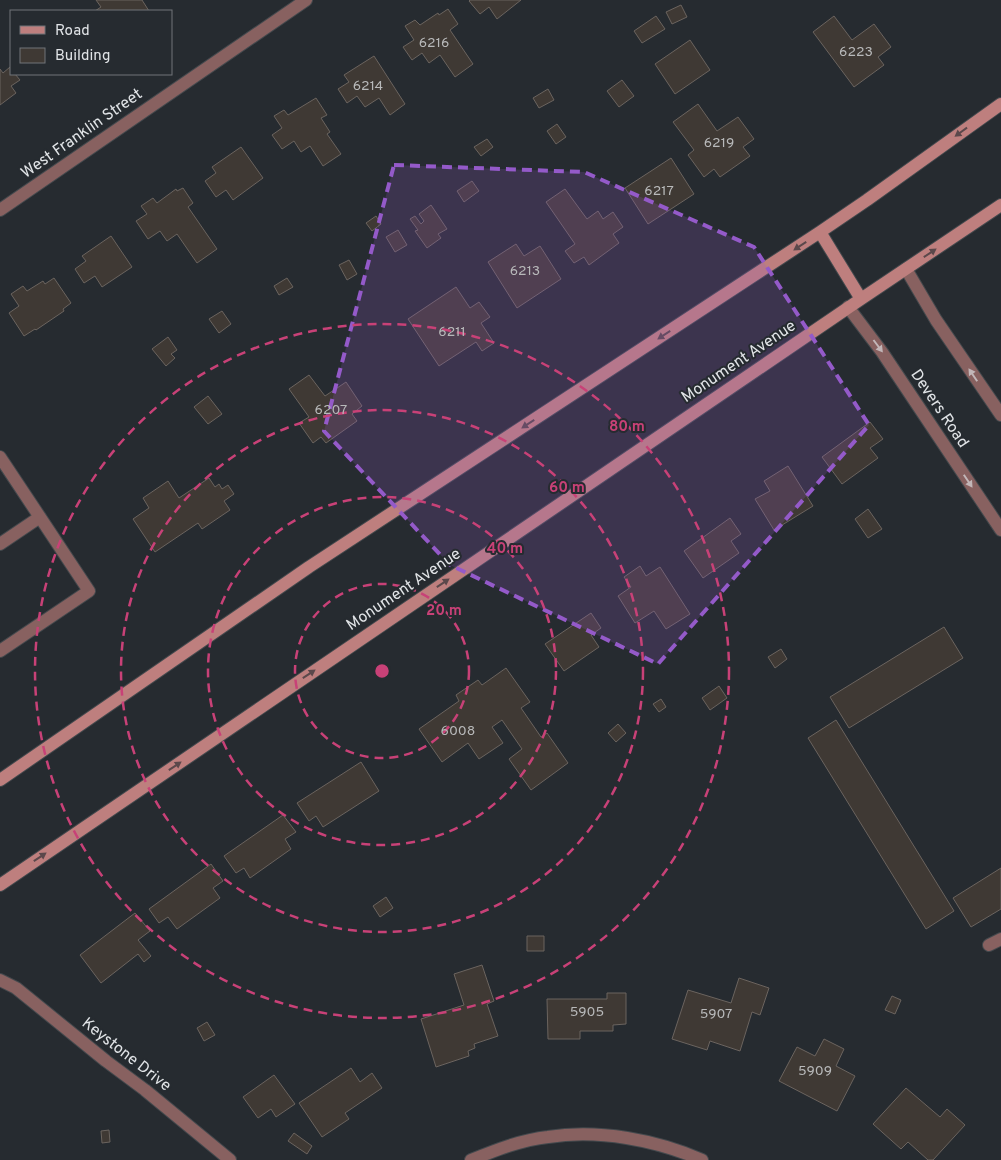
<svg xmlns="http://www.w3.org/2000/svg" width="1001" height="1160" font-family="Overpass,sans-serif">
	<style>
		.building { fill: #3f3934; stroke: #6b645f }
		.lines { fill: none; stroke-linecap: round; stroke-linejoin: round }
		.lane-casing { stroke: #44494d; stroke-width: 14 }
		.street-casing { stroke: #44494d; stroke-width: 14 }
		.secondary-casing { stroke: #44494d; stroke-width: 14 }
		.lane { stroke: #886160; stroke-width: 12 }
		.street { stroke: #886160; stroke-width: 12 }
		.secondary { stroke: #be7f7e; stroke-width: 12 }
		.oneway { fill: #5b484b }
		.oneway2 { fill: #c2b6b8 }
		.marked { fill: #945ac9; fill-opacity: 0.2; stroke: #945ac9; stroke-width: 4; stroke-dasharray: 10 6; stroke-linejoin: round }
		.ring { fill: none; stroke: #c84177; stroke-width: 2.5; stroke-dasharray: 9 6 }
		.labels { text-anchor: middle; dominant-baseline: central; stroke-width: 4; stroke-linejoin: round; paint-order: stroke }
		.number-label { font-size: 14px; fill: #b8b9ba }
		.street-label { font-size: 16px; fill: #e1e4e7; stroke: #262b30 }
		.centre { fill: #c84177; stroke: #262b30; stroke-width: 2.5 }
		.ring-label { font-size: 15px; text-anchor: middle; font-weight: bold; fill: #c84177; stroke: #262b30; stroke-width: 4; stroke-linejoin: round; paint-order: stroke }
	</style>
	<rect width="100%" height="100%" fill="#262b30"/>
	<path class="building" d="M96,0h46l7,11h-54l6,-4z
		M470,0h51l-24,19 -8,-12 -9,7 -11,-13z
		M681,5l6,12 -15,7 -6,-12z
		M448,9l10,15 -8,6 23,34 -18,13 -15,-22 -11,8 -7,-10 -10,7 -9,-13 11,-7 -9,-14 10,-6 5,5 18,-12 1,2z
		M656,16l9,13 -23,14 -8,-12z
		M834,16l18,24 22,-16 17,23 -13,10 6,8 -30,22 -41,-55z
		M690,40l20,30 -35,24 -20,-30z
		M374,56l31,48 -15,11 -11,-17 -14,9 -8,-11 -10,7 -9,-14 11,-7 -5,-7z
		M10,67l1,7h4l5,6 -9,6 5,7 -16,12v-36l3,4z
		M622,80l12,16 -15,11 -12,-16z
		M548,89l6,11 -15,8 -6,-10z
		M316,98l11,17 -6,3 9,14 -3,2 14,20 -18,12 -13,-20 -9,6 -7,-11 -12,8 -10,-14 10,-7 -8,-12 10,-6 4,5z
		M698,104l19,27 21,-14 16,22 -11,8 7,9 -30,21 -6,-8 -10,8 -16,-22 6,-5 -21,-28z
		M557,124l9,13 -10,7 -9,-13z
		M487,139l6,8 -12,9 -7,-9z
		M241,147l22,31 -30,22 -7,-10 -10,7 -11,-16 11,-8 -4,-6z
		M671,158l23,36 -46,30 -23,-36z
		M472,181l7,10 -15,11 -7,-11z
		M183,188l10,15 -5,4 29,42 -20,14 -20,-29 -10,7 -7,-10 -12,8 -12,-18 11,-7 -6,-8 12,-8 4,5 19,-14 1,2z
		M565,189l22,30 11,-8 5,8 10,-7 10,15 -10,7 6,9 -30,22 -5,-8 -10,6 -9,-12 10,-7 -29,-42z
		M431,205l16,24 -9,5 3,4 -14,10 -12,-17 3,-1 -8,-11 5,-3 6,8 3,-3 -5,-7z
		M376,216l5,8 -9,7 -6,-8z
		M398,230l9,15 -12,7 -9,-15z
		M111,236l21,31 -30,20 -7,-11 -11,7 -9,-14 11,-8 -4,-5z
		M516,244l8,12 16,-10 21,33 -44,29 -29,-46z
		M349,260l8,14 -10,6 -8,-15z
		M54,278l17,25 -8,6 1,2 -28,19 -1,-1 -11,7 -15,-23 10,-7 -8,-12 12,-8 4,5 16,-10 2,3z
		M287,278l6,9 -14,8 -5,-9z
		M456,287l14,21 9,-6 11,15 -9,6 13,20 -12,8 -6,-9 -37,24 -31,-47z
		M222,311l9,13 -12,9 -10,-14z
		M168,337l9,13 -6,4 4,4 -9,8 -14,-17z
		M309,375l16,21 21,-14 16,24 -10,8 5,7 -31,22 -5,-6 -8,6 -14,-20 10,-6 -20,-28z
		M208,396l14,18 -14,10 -14,-17z
		M870,422l13,17 -13,9 8,10 -36,26 -20,-27z
		M788,466l25,40 -39,24 -19,-31 15,-8 -6,-10z
		M209,478l6,9 4,-3 3,5 6,-4 6,9 -10,7 6,9 -28,19 -4,-6 -43,29 -22,-33 16,-11 -6,-10 25,-17 11,17z
		M868,509l14,20 -14,9 -13,-19z
		M730,518l11,16 -10,7 8,12 -36,25 -19,-27z
		M640,566l6,10 14,-9 30,47 -24,15 -12,-18 -19,12 -17,-27 13,-9 -7,-10z
		M591,613l10,15 -10,7 8,12 -35,24 -19,-27z
		M944,627l19,31 -114,70 -19,-31z
		M781,649l6,10 -12,9 -7,-11z
		M506,668l24,34 -9,6 20,29 6,-4 21,30 -37,27 -22,-31 13,-10 -20,-29 -10,7 11,16 -24,16 -11,-16 -26,19 -23,-33 40,-28 -3,-6 22,-15 4,5z
		M719,686l8,12 -17,12 -8,-12z
		M661,699l5,8 -7,5 -6,-8z
		M836,720l118,191 -28,18 -118,-191z
		M618,724l8,9 -10,9 -8,-9z
		M361,762l18,29 -56,36 -7,-11 -7,5 -12,-18z
		M283,815l13,17 -11,7 6,10 -41,29 -6,-10 -8,5 -12,-17z
		M211,864l12,17 -10,7 7,10 -43,31 -9,-12 -9,6 -10,-14z
		M1001,868v41l-30,18 -18,-29z
		M386,897l7,11 -13,9 -7,-11z
		M135,913l15,18 -12,9 13,16 -7,6 -6,-8 -37,29 -21,-28z
		M527,936h17v15h-17z
		M482,965l12,36 -7,3 11,32 -24,8 1,4 -7,3 1,5 -33,11 -15,-48 43,-14 -10,-31z
		M739,978l30,10 -9,27 -8,-3 -12,39 -30,-10 -3,9 -35,-11 16,-49 43,13z
		M607,993h19v31l-13,1v6h-33v8h-32l-1,-40h60z
		M892,996l9,4 -6,14 -10,-4z
		M207,1022l8,13 -11,6 -7,-13z
		M824,1039l20,10 -8,17 19,10 -18,35 -58,-30 18,-34 18,9z
		M351,1068l9,14 12,-9 10,15 -37,25 4,6 -27,18 -23,-34z
		M274,1075l21,29 -19,13 -5,-8 -13,9 -15,-21z
		M906,1088l34,29 7,-8 18,16 -32,35h-5l-20,-18 -7,7 -28,-25z
		M109,1130l1,12 -8,1 -1,-12z
		M294,1133l18,13 -5,8 -19,-13z"/>
	<g class="lines">
		<defs>
			<path id="lane" d="M0,457l89,134 -89,60
				M0,544l40,-27
				M989,945l12,-6"/>
			<path id="street" d="M0,210l306,-210
				M906,269l30,51 65,95
				M848,307l34,45 119,178
				M0,980l16,8 90,73 39,29 85,70
				M471,1160c25,-10 50,-20 77,-23 51,-8 108,3 154,23"/>
			<path id="secondary" d="M820,232l41,67
				M0,780l309,-213 511,-335 47,-32 134,-96
				M0,885l861,-586 140,-94"/>
		</defs>
		<use href="#lane" class="lane-casing"/>
		<use href="#street" class="street-casing"/>
		<use href="#secondary" class="secondary-casing"/>
		<use href="#lane" class="lane"/>
		<use href="#street" class="street"/>
		<use href="#secondary" class="secondary"/>
	</g>
	<defs><path id="oneway-solid" d="M-6-.8H1V-3.2L6.5 0L1 3.2V.8H-6Z" transform="scale(1.25)"/></defs>
	<g class="oneway">
		<use href="#oneway-solid" transform="translate(961 132) rotate(144)"/>
		<use href="#oneway-solid" transform="translate(800 246) rotate(147)"/>
		<use href="#oneway-solid" transform="translate(930 253) rotate(-34)"/>
		<use href="#oneway-solid" transform="translate(664 335) rotate(147)"/>
		<use href="#oneway-solid" transform="translate(528 424) rotate(147)"/>
		<use href="#oneway-solid" transform="translate(443 583) rotate(-34)"/>
		<use href="#oneway-solid" transform="translate(309 674) rotate(-34)"/>
		<use href="#oneway-solid" transform="translate(175 766) rotate(-34)"/>
		<use href="#oneway-solid" transform="translate(40 857) rotate(-34)"/>
	</g>
	<g class="oneway2">
		<use href="#oneway-solid" transform="translate(878 346) rotate(53)"/>
		<use href="#oneway-solid" transform="translate(973 375) rotate(-124)"/>
		<use href="#oneway-solid" transform="translate(968 481) rotate(56)"/>
	</g>
	<path class="marked" d="M394,165l190,7 170,75 115,178 -211,239 -208,-99 -126,-134z"/>
	<g class="ring">
		<circle cx="382" cy="671" r="87"/>
		<circle cx="382" cy="671" r="174"/>
		<circle cx="382" cy="671" r="261"/>
		<circle cx="382" cy="671" r="347"/>
	</g>
	<g class="labels">
		<g class="number-label">
			<text x="434" y="43">6216</text>
			<text x="856" y="52">6223</text>
			<text x="368" y="86">6214</text>
			<text x="719" y="143">6219</text>
			<text x="659" y="191">6217</text>
			<text x="525" y="271">6213</text>
			<text x="452" y="332">6211</text>
			<text x="331" y="410">6207</text>
			<text x="458" y="731">6008</text>
			<text x="587" y="1012">5905</text>
			<text x="716" y="1014">5907</text>
			<text x="815" y="1071">5909</text>
		</g>
		<g class="street-label">
			<text transform="translate(82 134) rotate(-35)">West Franklin Street</text>
			<text transform="translate(739 362) rotate(-34)">Monument Avenue</text>
			<text transform="translate(939 409) rotate(56)">Devers Road</text>
			<text transform="translate(404 590) rotate(-34)">Monument Avenue</text>
			<text transform="translate(126 1055) rotate(38)">Keystone Drive</text>
		</g>
	</g>
	<circle cx="382" cy="671" r="8" class="centre"/>
	<g class="ring-label">
		<text x="627" y="431">80 m</text>
		<text x="567" y="492">60 m</text>
		<text x="505" y="553">40 m</text>
		<text x="444" y="615">20 m</text>
	</g>
	<rect x="10" y="10" width="162" height="65" fill="#262b30" stroke="#717579"/>
	<rect x="20" y="26" width="25" height="8" fill="#be7f7e" stroke="#717579"/>
	<text x="55" y="35" font-size="15" fill="#e1e4e7">Road</text>
	<rect x="20" y="48" width="25" height="15" fill="#3f3934" stroke="#717579"/>
	<text x="55" y="60" font-size="15" fill="#e1e4e7">Building</text>
</svg>
